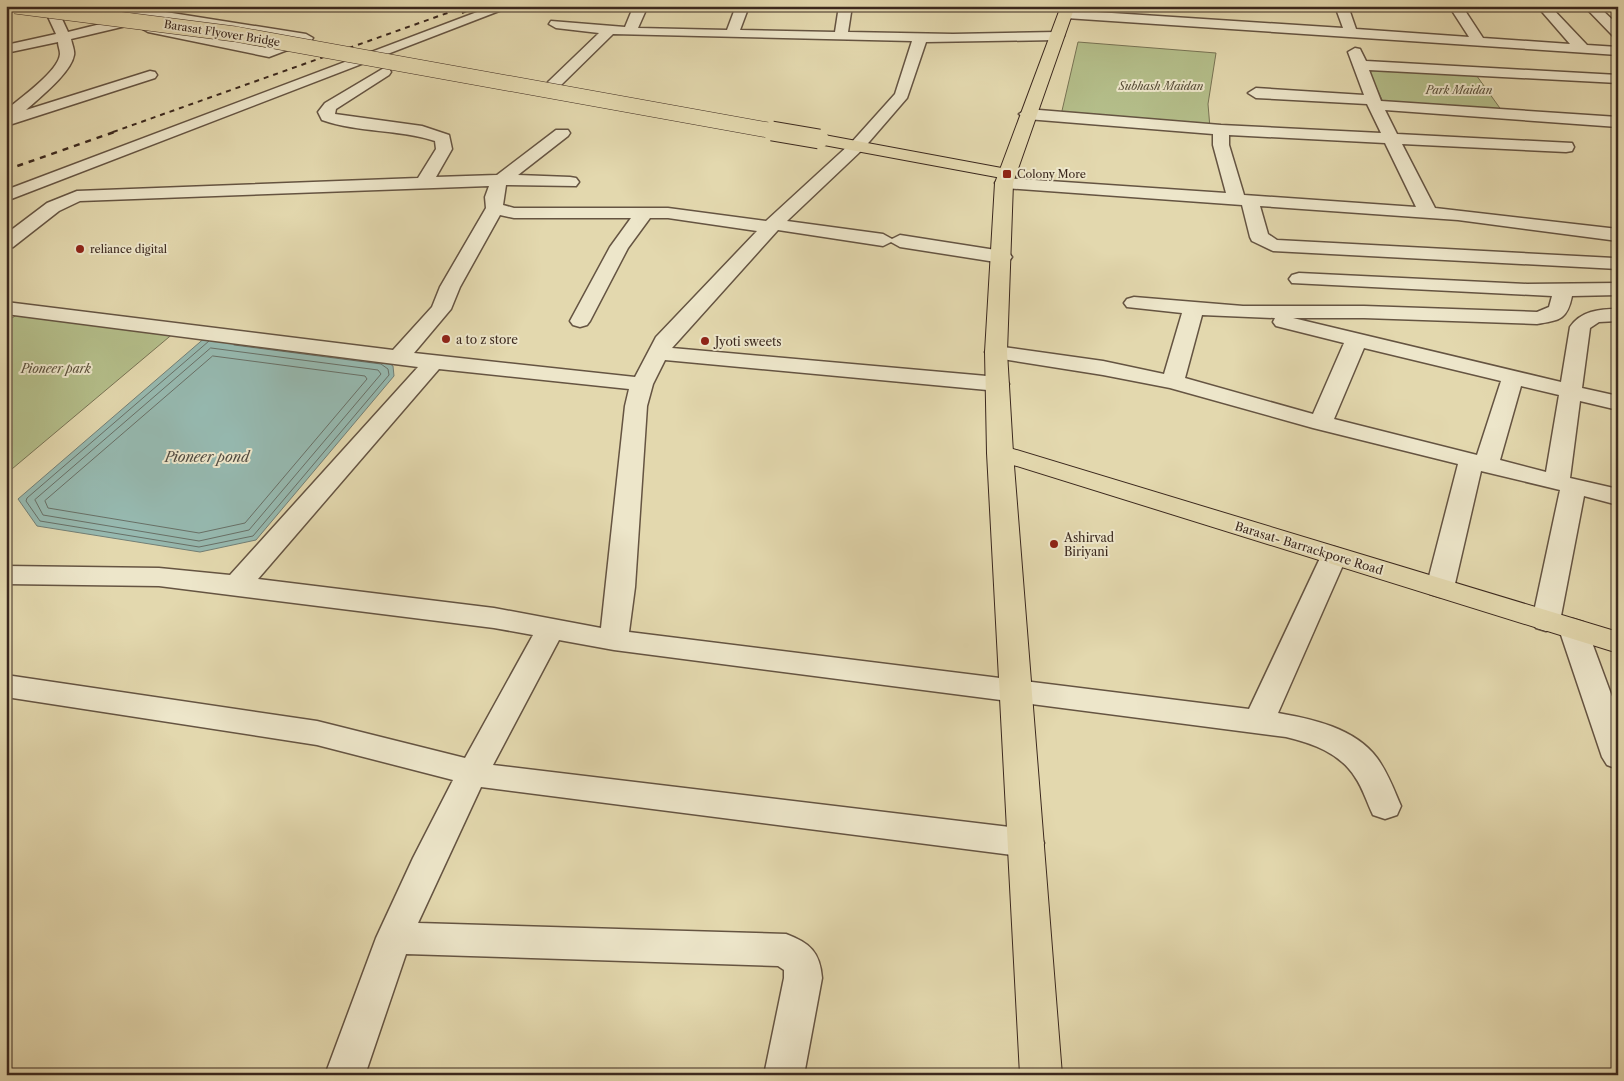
<svg xmlns="http://www.w3.org/2000/svg" width="1624" height="1081" font-family="'Libre Caslon Text',serif">
	<style>
		.green { fill: #b4be8a; stroke: #787354 }
		.water { fill: #96b9b0; stroke: #727f76 }
		.lines { fill: none; stroke-linecap: round; stroke-linejoin: round }
		.shore { stroke: #687067; stroke-width: 1 }
		.minor-casing { stroke: #655442; stroke-width: 3 }
		.major-casing { stroke: #3b281e; stroke-width: 2 }
		.highway-casing { stroke: #3b281e; stroke-width: 2 }
		.minor { fill: #ede6ca; fill-rule: evenodd }
		.major { fill: #e3d8ae; fill-rule: evenodd }
		.highway { fill: #e3d8ae; fill-rule: evenodd }
		.rail-far1 { stroke: #3b281e; stroke-width: 2; stroke-dasharray: 5 5; stroke-linecap: butt }
		.rail { stroke: #3b281e; stroke-width: 2.5; stroke-dasharray: 6 6; stroke-linecap: butt }
		.major-bridge-far1-casing { stroke: #3b281e; stroke-width: 16; stroke-linecap: butt }
		.major-bridge-casing { stroke: #3b281e; stroke-width: 21; stroke-linecap: butt }
		.major-bridge-far1 { stroke: #e3d8ae; stroke-width: 15 }
		.major-bridge { stroke: #e3d8ae; stroke-width: 19 }
		.poi-dot { fill: #8f2418; stroke: #ede6ca; stroke-width: 2 }
		.labels { text-anchor: middle; dominant-baseline: central; stroke-width: 4; stroke-linejoin: round; paint-order: stroke }
		.far-street-label { font-size: 11px; fill: #3b281e; stroke: #ede6ca }
		.far-park-label { font-size: 11px; font-style: italic; fill: #594e39; stroke: #ede6ca }
		.far-poi-label { font-size: 11px; fill: #3b281e; stroke: #ede6ca; text-anchor: start }
		.poi-label { font-size: 12px; fill: #3b281e; stroke: #ede6ca; text-anchor: start }
		.park-label { font-size: 12px; font-style: italic; fill: #594e39; stroke: #ede6ca }
		.street-label { font-size: 12px; fill: #3b281e; stroke: #ede6ca }
		.water-label { font-size: 14px; font-style: italic; fill: #524c42; stroke: #ede6ca }
	</style>
	<rect width="100%" height="100%" fill="#e3d8ae"/>
	<filter id="stains"><feTurbulence type="fractalNoise" baseFrequency=".004" numOctaves="4"/><feColorMatrix values="0 0 0 0 .2 0 0 0 0 .09 0 0 0 0 .02 0 0 0 .5 -.17"/></filter>
	<radialGradient id="worn" r=".72"><stop offset=".6" stop-color="#630" stop-opacity="0"/><stop offset="1" stop-color="#630" stop-opacity=".3"/></radialGradient>
	<path class="green" d="M1078,42l138,11 -8,51 2,24 -149,-13z
		M1367,67l107,5 28,39 -118,-7z
		M18,314l157,18 -169,142v-152z"/>
	<path class="water" d="M207,336l176,23 10,7 1,10 -138,164 -56,12 -163,-26 -19,-27z"/>
	<g class="lines">
		<path class="shore" d="M209,341l-182,157 -1,3 14,20 159,26 54,-11 136,-161 -1,-6 -7,-5 -147,-19
			M211,348l167,22 3,4 -132,156 -50,11 -156,-26 -8,-15z
			M213,356l152,20 2,3 -122,144 -46,10 -151,-25 -3,-7z"/>
		<defs>
			<path id="minor" d="M43,6h13l12,26 65,-16 -64,-5 -7,-4 45,-1 46,4 153,24 7,4 -2,3 -42,16 -121,-25 -7,-4 7,-4 120,24 22,-8 -147,-23v5l-72,17c1,5 4,12 3,16 -3,18 -35,43 -48,55l124,-39 5,1 2,3 -2,3 -149,48v-16c13,-11 53,-39 54,-56 0,-4 -2,-8 -2,-12l-52,11v-8l50,-11z
				M493,6h19l-506,195v-11z
				M632,6h13l1,4 -8,18 89,2 9,-24h13l-9,24 95,2 4,-26h13l-4,26 105,2 104,-2 7,4 -7,4 -131,2 -19,56 -44,51 -76,72 96,13 9,5 8,-4 102,16 7,2 3,4 -3,4 -7,2 -102,-16 -9,-5 -8,4 -105,-16 -106,118 326,29 8,2 3,5 -3,5 -8,2 -333,-31 -12,24 -6,22 -12,181 -6,45 620,77 72,-153 4,-6 9,-3 9,3 4,6 -69,157c34,6 77,15 99,45 11,15 17,32 24,48l-4,9 -12,4 -12,-4c-6,-12 -10,-27 -18,-38 -15,-24 -43,-34 -69,-40l-672,-87 -55,-10 -66,125 534,64 12,4 5,10 -5,10 -12,4 -546,-70 -63,136 368,11c24,9 34,18 36,44l-18,97h-40l20,-97v-8l-6,-4 -372,-12 -41,121h-40l51,-137 37,-80 40,-78 -136,-35 -311,-48v-22l311,46 148,37 68,-123 -39,-7 -335,-42 -153,-2v-18l153,2 71,7 188,-208 -412,-53v-12l387,48 39,-43 8,-20 46,-79 -1,-11 4,-11 -409,15 -21,10 -46,36 -7,2v-15l41,-31 30,-12 341,-13 18,-29 -1,-8c-36,-12 -76,-8 -113,-21l-4,-8 7,-9 59,-35 5,1 2,3 -2,3 -53,34 -1,5 87,12 27,9 3,14 -16,28 61,-2 59,-45h12l2,3 -2,3 -50,39 52,2 6,1 3,4 -3,4 -70,-1 -3,20 11,3h154l98,13 85,-78 44,-49 17,-53 -299,-7 -55,54h-10l-2,-3 2,-3 51,-49 -43,-5 -7,-4 2,-3 74,6 7,-17zM500,215l14,3h117l-21,29 -40,74 3,4 7,2 7,-2 3,-4 38,-73 22,-30h18l89,13 -101,106 -21,40 -221,-24 37,-44 9,-22zM439,369l190,20 -4,17 -24,222 -107,-20 -236,-29z
				M1335,6h13l8,23 113,8 -20,-31h13l21,32 87,6 -33,-38h13l37,39 31,2v8l-552,-37 -7,-4 7,-4 277,18z
				M1584,6h14l20,19v12l-5,-1z
				M1355,48l5,1 6,12 252,14v8l-249,-13 12,31 237,16v10l-233,-17 12,24 175,9 2,4 -2,4 -6,1 -164,-8 33,64 183,21v12l-160,-21 -198,-14 8,28 9,6 337,18 4,1v10l-345,-18 -21,-10 -2,-4 -8,-32 -238,-17 -6,-1 -3,-4 3,-4 6,-1 222,15 -13,-48v-11l-186,-15 -8,-5 8,-5 194,16 160,8 -14,-29 -111,-6 -8,-5 8,-5 108,7 -16,-43zM1229,135l156,8 31,64 -172,-12 -15,-50z
				M1299,273l228,11 91,-1v12l-46,1c-5,24 -12,24 -35,28l-173,-6h-71l268,64 9,-55c11,-16 29,-18 48,-18v12l-19,1 -9,6 -8,60 36,8v14l-38,-9 -10,77 48,11v16l-34,-9 -24,125 -4,7 -10,3 -10,-3 -4,-7 28,-131 -79,-19 -27,117 -4,6 -10,3 -10,-3 -4,-6 32,-124 -145,-36 -143,-40 -67,-13 -107,-17 -8,-1 -3,-5 3,-5 8,-1 107,15 61,13 18,-61 -55,-6 -3,-4 3,-4 7,-2 109,9h121l173,6 12,-5 3,-11 -260,-13 -3,-4 3,-4zM1202,315l73,3 -2,4 3,4 68,17 -31,71 -128,-36zM1364,348l137,33 -24,74 -143,-36zM1521,386l38,9 -13,77 -46,-12z
				M1573,619l10,3 4,7 31,84v56l-11,-4 -5,-8 -43,-128 4,-7z"/>
			<path id="major" d="M819,134l188,35 6,1 3,4 -3,4 -6,1 -194,-36 -3,-4 3,-4z
				M1000,445l618,187v21l-627,-195 -4,-5 4,-5z"/>
			<path id="highway" d="M1061,6h14l-62,177 -6,169 6,101 49,622h-42l-33,-622 -2,-101 10,-169z"/>
		</defs>
		<use href="#minor" class="minor-casing"/>
		<use href="#major" class="major-casing"/>
		<use href="#highway" class="highway-casing"/>
		<use href="#minor" class="minor"/>
		<use href="#major" class="major"/>
		<use href="#highway" class="highway"/>
		<path class="rail-far1" d="M462,13l18,-7
			M113,132l354,-126"/>
		<path class="rail" d="M6,170l111,-39"/>
		<defs>
			<path id="major-bridge-far1" d="M15,6l220,28 544,98"/>
			<path id="major-bridge" d="M772,131l47,8"/>
		</defs>
		<use href="#major-bridge-far1" class="major-bridge-far1-casing"/>
		<use href="#major-bridge" class="major-bridge-casing"/>
		<use href="#major-bridge-far1" class="major-bridge-far1"/>
		<use href="#major-bridge" class="major-bridge"/>
	</g>
	<g class="poi-dot">
		<rect x="1002" y="169" width="10" height="10" rx="2.5"/>
		<circle cx="80" cy="249" r="5"/>
		<circle cx="446" cy="339" r="5"/>
		<circle cx="705" cy="341" r="5"/>
		<circle cx="1054" cy="544" r="5"/>
	</g>
	<g class="labels">
		<g class="far-street-label">
			<text transform="translate(222 33) rotate(9)">Barasat Flyover Bridge</text>
		</g>
		<g class="far-park-label">
			<text x="1161" y="86">Subhash Maidan</text>
			<text x="1459" y="90">Park Maidan</text>
		</g>
		<g class="far-poi-label">
			<text x="1017" y="174">Colony More</text>
			<text x="90" y="249">reliance digital</text>
		</g>
		<g class="poi-label">
			<text x="456" y="339">a to z store</text>
			<text x="715" y="341">Jyoti sweets</text>
			<text x="1064" y="537">Ashirvad<tspan x="1064" dy="14">Biriyani</tspan></text>
		</g>
		<g class="park-label">
			<text x="56" y="368">Pioneer park</text>
		</g>
		<g class="street-label">
			<text transform="translate(1309 548) rotate(17)">Barasat- Barrackpore Road</text>
		</g>
		<g class="water-label">
			<text x="207" y="457">Pioneer pond</text>
		</g>
	</g>
	<rect width="1624" height="1081" fill="none" stroke="#e3d8ae" stroke-width="25"/>
	<rect x="8" y="8" width="1609" height="1066" fill="none" stroke="#3b281e" stroke-width="2.5"/>
	<rect x="12" y="12" width="1599" height="1056" fill="none" stroke="#3b281e"/>
	<rect width="100%" height="100%" filter="url(#stains)"/>
	<rect width="100%" height="100%" fill="url(#worn)"/>
</svg>
